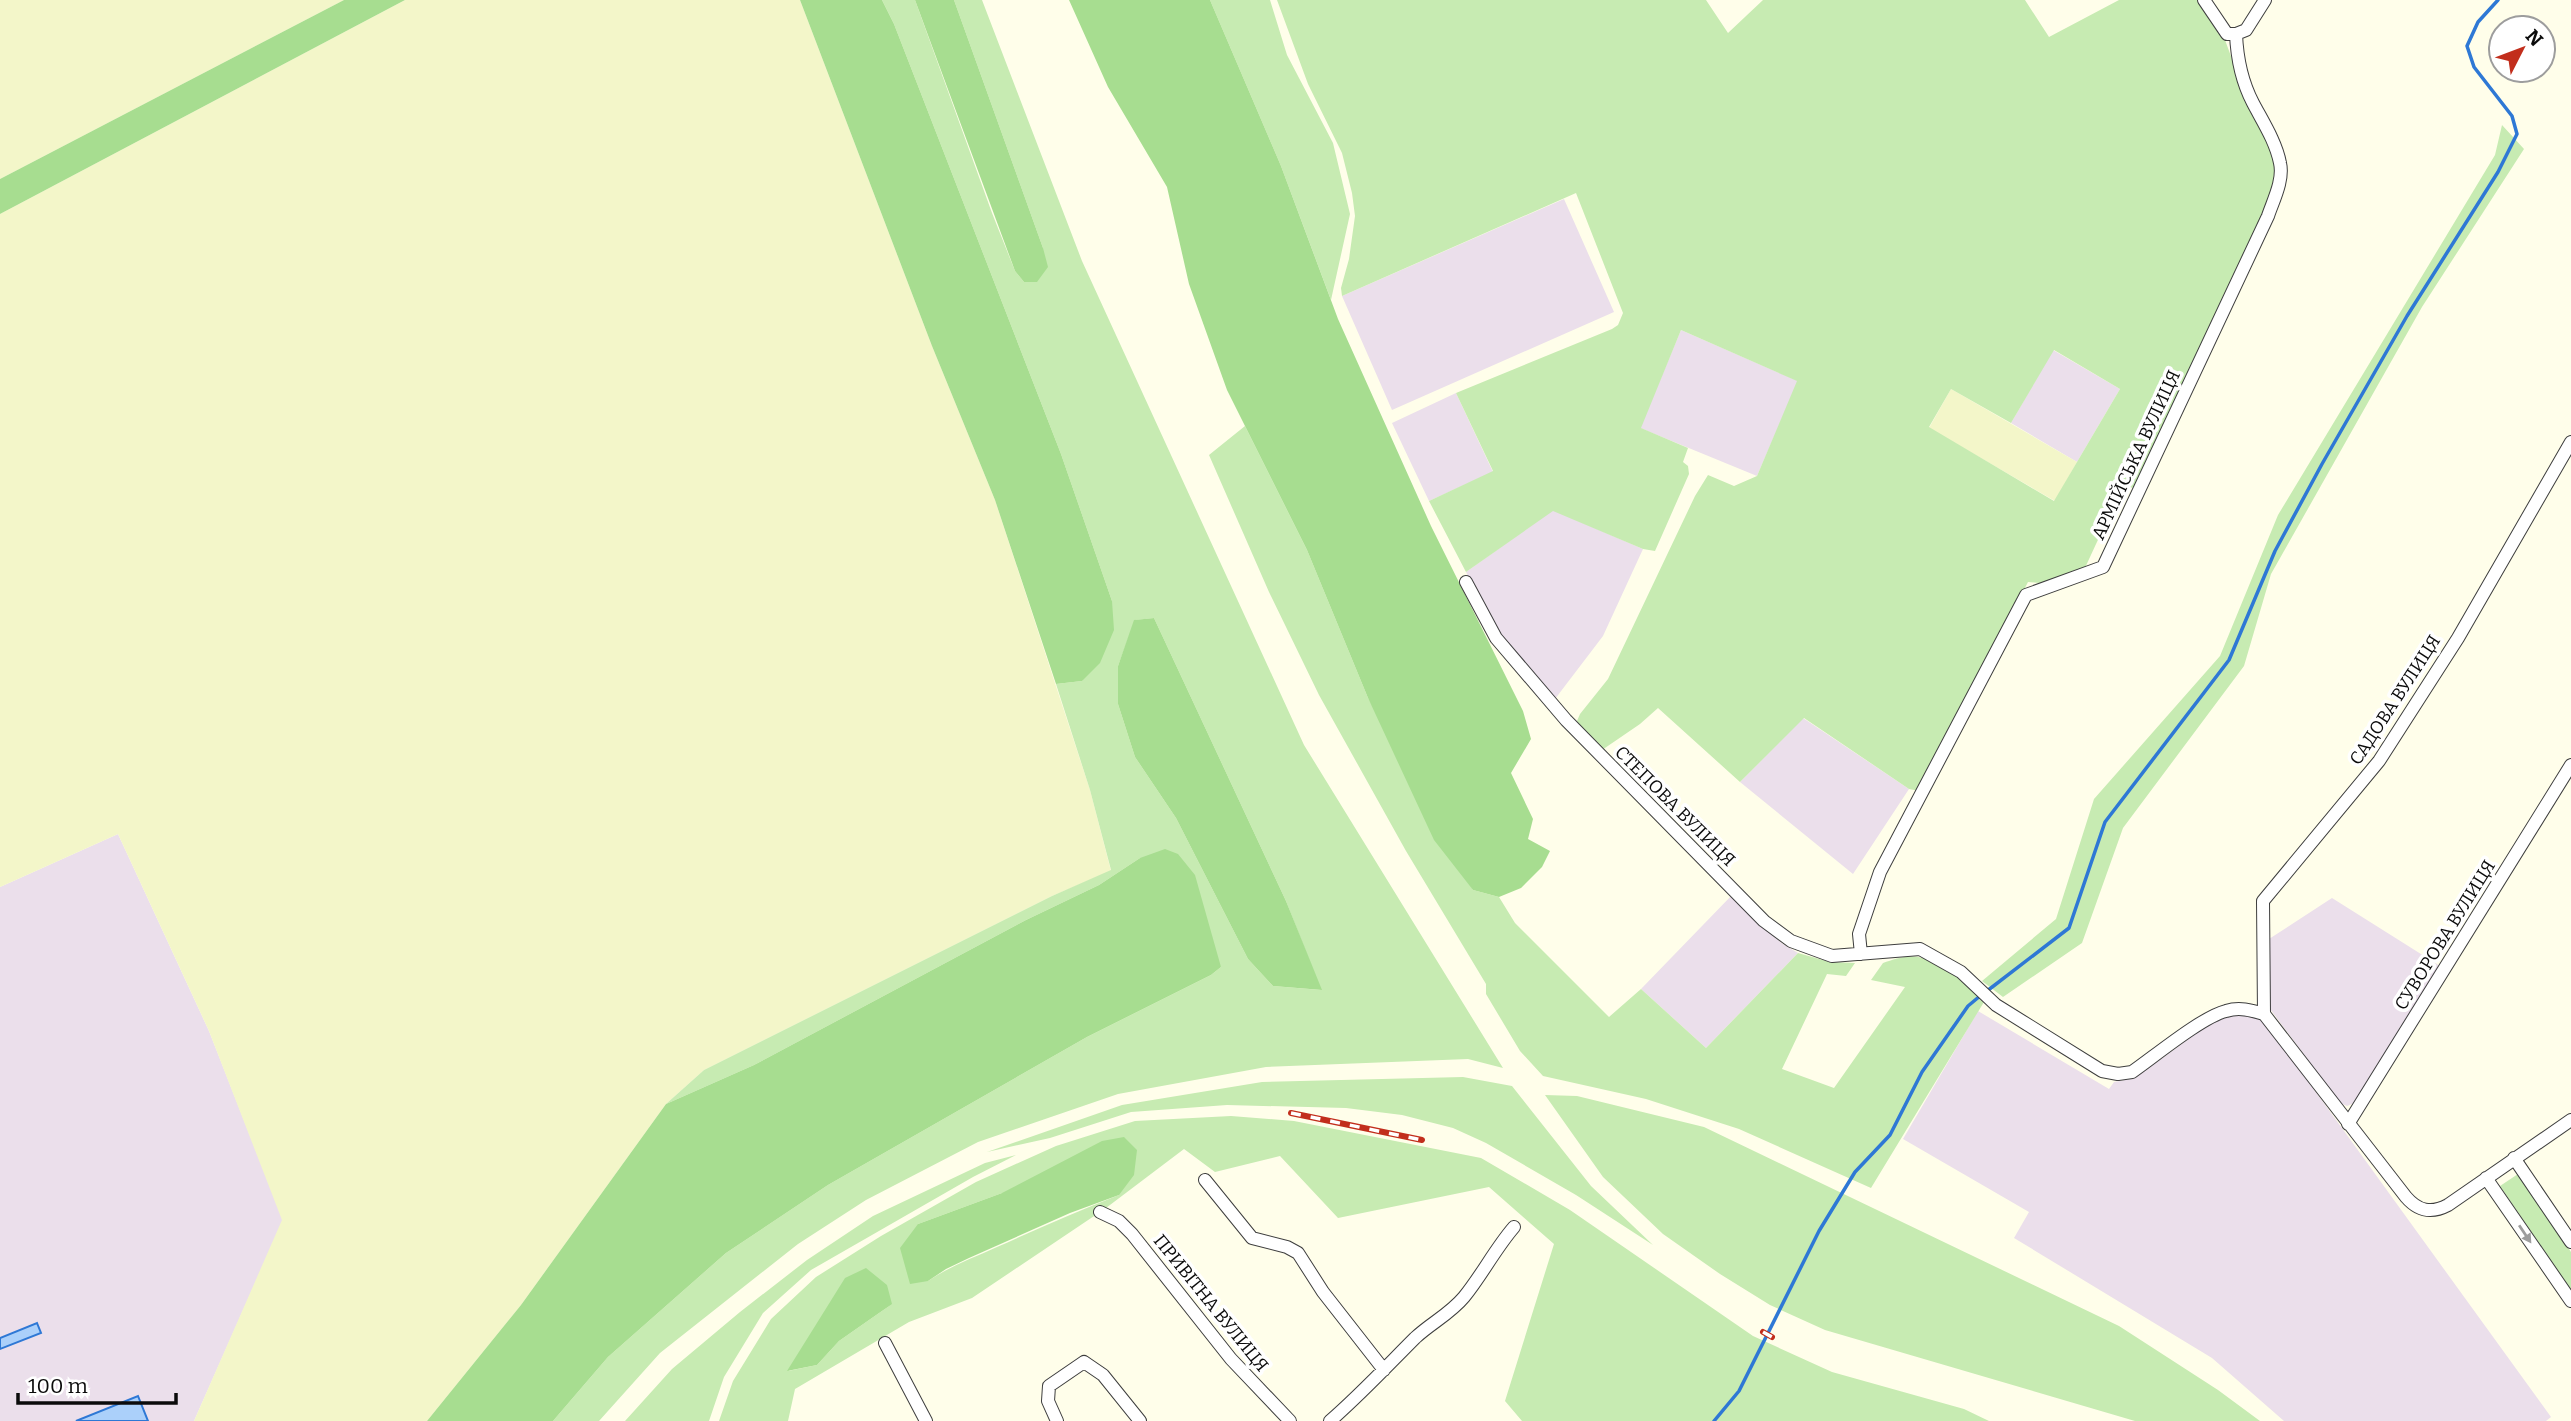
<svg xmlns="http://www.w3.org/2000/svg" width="2571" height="1421" font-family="Bitter,serif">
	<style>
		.industrial { fill: #ebdfeb }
		.farmland { fill: #f3f6c9 }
		.green { fill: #c7ebb2; fill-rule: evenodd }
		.forest { fill: #a7dd90 }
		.water { fill: #abd0fa; stroke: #2e78d5; stroke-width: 2 }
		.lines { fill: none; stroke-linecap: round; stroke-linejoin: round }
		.stream { stroke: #2e78d5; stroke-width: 3.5 }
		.minor-casing { stroke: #3e3e3e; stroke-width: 14 }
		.minor { stroke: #fff; stroke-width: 12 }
		.rail-casing { stroke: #c22e1c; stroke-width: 6 }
		.rail { stroke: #fff; stroke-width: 3.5; stroke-dasharray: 10; stroke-linecap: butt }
		.oneway { fill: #9d9d9d }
		.labels { text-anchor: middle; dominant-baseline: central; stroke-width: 7; stroke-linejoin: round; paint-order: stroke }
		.street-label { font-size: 18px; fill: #0b0b0b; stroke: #fff }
	</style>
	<rect width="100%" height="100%" fill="#fffeea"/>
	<path class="industrial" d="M1564,199l50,113 -222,98 -50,-114z
		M1681,330l117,51 -41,95 -117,-48z
		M2053,350l67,39 -43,73 -66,-39z
		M1456,393l37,79 -64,29 -37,-78z
		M1553,510l90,39 -40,87 -48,63 -57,-62 -32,-65z
		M1803,718l106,71 -56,85 -113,-92z
		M118,834l91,197 74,189 -89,201h-194v-534z
		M1733,894l28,31 22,19 15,9 -92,95 -65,-59z
		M2332,898l108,68 -86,137 -7,3 -7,-3 -70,-94 -1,-70z
		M1978,1011l131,78 5,-7 21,-4 81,-59 23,-7h14l15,14 283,391 -5,4h-262l-72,-63 -198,-120 15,-26 -126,-73z"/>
	<path class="farmland" d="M0,0h344l-344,179z
		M405,0h395l132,346 63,154 95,290 21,81 -59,25 -348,174 -38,34 -145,201 -94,116h-233l88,-201 -73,-189 -91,-197 -118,53v-673z
		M1951,389l126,73 -22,39 -126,-73z"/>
	<path class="green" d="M882,0h33l77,213 23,58 9,11 19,-34 -89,-248h28l100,261 222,484 199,323 -35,-9 -202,8 -148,27 -140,48 -112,58 -68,44 -138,109 -61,68h-46l55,-64 118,-104 102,-68 259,-148 124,-62 10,-8 -81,-109 -41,27 -73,35 -272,145 -88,39 38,-34 348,-174 59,-26 -21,-80 -34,-106 26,-3 30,-80 -51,-147 -167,-430zM1154,618l132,283 35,89 -48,-4 -25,-27 -72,-141 -41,-61 -17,-53v-38l17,-46z
		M1210,0h60l17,55 46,88 17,71 -19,86 -50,-134z
		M1277,0h429l22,33 35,-33h262l24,37 70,-37h80l26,40 18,49 32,70 -2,28 -18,52 -116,247 -18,4 -37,80 -44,13 -12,-1 -108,209 -11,-2 -105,-71 -64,64 -82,-74 -18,16 -38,26 -23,-21 -2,-8 3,-7 28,-35 87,-183 13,-21 26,11 23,-10 40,-95 -116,-51 -40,98 47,20 -5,14 5,4 1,8 -34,77 -12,-2 -90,-38 -87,61 -37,-71 64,-30 -37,-78 156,-64 6,-4 5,-12 -47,-120 -234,103 -1,-8 8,-29 6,-43 -3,-23 -10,-40 -34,-69zM2054,350l66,39 -66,112 -125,-74 22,-38 60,34z
		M2502,125l22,24 -102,158 -151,267 -27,92 -121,162 -41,115 -79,54 -21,-16 74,-62 38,-120 126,-143 58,-141 217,-360z
		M1245,426l62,124 61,148 105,192 26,7 16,26 94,94 32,-28 65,59 92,-95 32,9 25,1 -9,13 -19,-2 -45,95 52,19 71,-101 -34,-7 12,-17c12,-4 26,-9 39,-5 22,6 47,28 62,44l-113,186 -132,-59 -93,-30 -103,-23 -23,-25 -34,-57v-10l-80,-133 -87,-156 -50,-103 -60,-137z
		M1463,1077l49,9 79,100 62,59 -77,-50 -90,-52 -33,-15 -51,-13 -56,-7 -119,-3 -96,7 -81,26 -63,14 135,-47 140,-23z
		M1545,1095l32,1 127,31 415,199 99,64 42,31h-125l-310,-91 -55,-25 -50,-31 -57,-40 -60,-57z
		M1231,1116l63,5 187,37 89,52 183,126 79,36 132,37 25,12h-467l-17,-20 49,-157 -65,-57 -151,31 -58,-62 -65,16 -31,-23 -78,59 -134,90 -63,24 -114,67 -7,32h-69l14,-40 38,-62 45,-42 65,-41 95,-54 80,-36 79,-25zM1002,1193l117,2c-42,16 -81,34 -122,52 -24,11 -47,19 -69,34l-10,-57zM892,1304l-53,37 -22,24 -29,6z
		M1016,1155l-43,22 -162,93 -48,43 -39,64 -15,44h-84l47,-52 68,-57 67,-52 66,-44 112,-53z
		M2518,1174l53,78v39l-71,-105z"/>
	<path class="forest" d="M344,0h61l-405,214v-35z
		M800,0h82l12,24 167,430 51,147 2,29 -14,33 -18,18 -26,3 -61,-184 -63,-154z
		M915,0h39l89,248 5,19 -11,15h-13l-9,-11z
		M1069,0h141l71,166 57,153 93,207 92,185 8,28 -20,34 22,46 -5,20 22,12 -8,16 -21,21 -22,9 -26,-7 -39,-50 -66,-142 -61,-148 -80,-160 -38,-106 -22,-97 -59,-100z
		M1154,618l132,283 36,89 -49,-4 -25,-27 -72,-141 -41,-61 -17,-53v-38l16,-46z
		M1165,849l13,5 17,21 26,92 -10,8 -124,62 -259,148 -102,68 -118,104 -55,64h-126l94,-116 145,-201 88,-39 272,-145 73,-35 41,-27z
		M1124,1137l13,13 -3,25 -15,20 -49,18 -101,45 -23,11 -18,12 -18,3 -10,-36 18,-24 84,-31 100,-52z
		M866,1268l21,17 5,19 -53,37 -22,24 -30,6 58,-93z"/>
	<path class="water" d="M37,1323l4,10 -41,16v-11z
		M138,1396l10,25h-72z"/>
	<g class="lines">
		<path class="stream" d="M1987,991l82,-63 36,-106 124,-162 46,-109 47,-87 85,-148 91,-144 19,-38 -5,-18 -38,-49 -7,-21 11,-24 20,-22
			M1714,1421l25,-30 80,-160 36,-59 35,-37 32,-63 46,-66 12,-10"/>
		<defs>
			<path id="minor" d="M2204,0l23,34h9
				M2236,34l10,-4 19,-30
				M1466,582l30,56 70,82 198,201 27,20 41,15 88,-7 41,23 35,33 106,66 16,3 14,-2c23,-16 70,-55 94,-61 13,-4 25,-1 38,3l142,183c12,14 25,17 42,8l123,-85
				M1861,954l-2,-20 21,-62 146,-277 77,-28 165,-351c5,-15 16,-36 12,-53 -4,-21 -17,-41 -27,-60 -11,-21 -16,-45 -17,-69
				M2264,1014l-1,-113 116,-140 79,-123 113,-196
				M2348,1124l223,-359
				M2514,1158l57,84
				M2486,1178l85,123
				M1205,1180l47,58 35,9 11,6 25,39 61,78
				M1100,1212l19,9 13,13 99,125 59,62
				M885,1343l41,78
				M1057,1421l-9,-20 1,-15 35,-24 19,13 37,46
				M1330,1421c30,-26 57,-55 85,-83 16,-15 35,-24 49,-41 18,-22 31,-48 50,-70"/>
		</defs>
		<use href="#minor" class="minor-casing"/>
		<use href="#minor" class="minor"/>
		<defs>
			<path id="rail" d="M1291,1113l131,27
				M1763,1332l9,5"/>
		</defs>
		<use href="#rail" class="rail-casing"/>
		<use href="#rail" class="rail"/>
	</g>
	<defs><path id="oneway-solid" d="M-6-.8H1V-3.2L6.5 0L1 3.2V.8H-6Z" transform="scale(1.75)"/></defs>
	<use class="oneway" href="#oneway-solid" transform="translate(2525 1234) rotate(56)"/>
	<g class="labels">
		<g class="street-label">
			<text transform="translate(2136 455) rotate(-65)">АРМІЙСЬКА ВУЛИЦЯ</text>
			<text transform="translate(2395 700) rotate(-57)">САДОВА ВУЛИЦЯ</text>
			<text transform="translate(1675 806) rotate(45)">СТЕПОВА ВУЛИЦЯ</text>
			<text transform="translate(2445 935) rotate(-58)">СУВОРОВА ВУЛИЦЯ</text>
			<text transform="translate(1211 1303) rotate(51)">ПРИВІТНА ВУЛИЦЯ</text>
		</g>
	</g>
	<g transform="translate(2522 49) rotate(48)"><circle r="33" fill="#ffffff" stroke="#9d9d9d" stroke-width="2"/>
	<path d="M0-5L12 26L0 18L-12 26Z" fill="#c22e1c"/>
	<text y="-10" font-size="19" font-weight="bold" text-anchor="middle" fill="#0b0b0b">N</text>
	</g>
	<path d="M18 1393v10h158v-10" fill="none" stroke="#0b0b0b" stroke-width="3.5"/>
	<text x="28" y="1393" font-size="21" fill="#0b0b0b" stroke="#ffffff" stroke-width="5" paint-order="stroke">100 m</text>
</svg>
